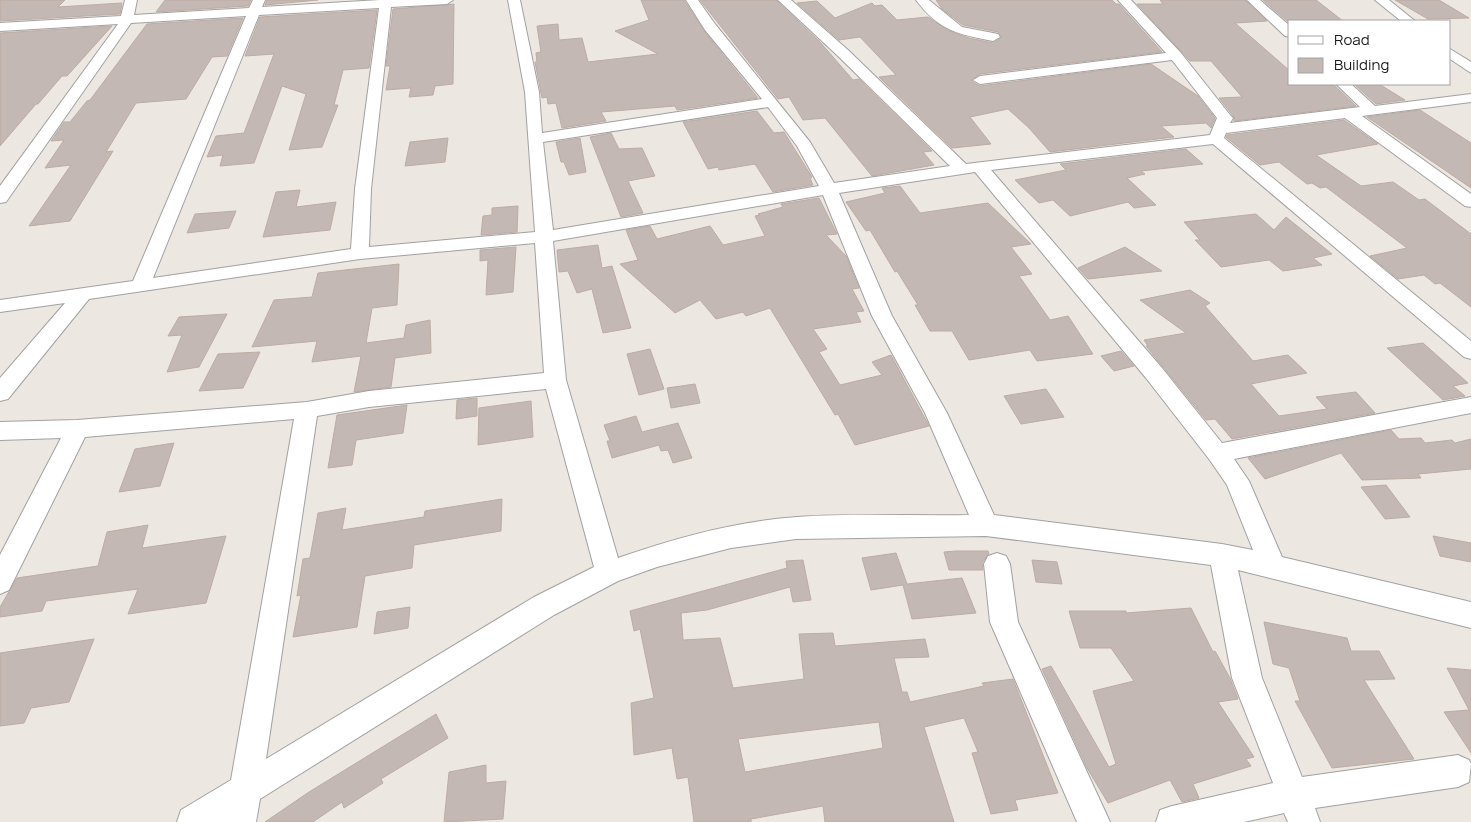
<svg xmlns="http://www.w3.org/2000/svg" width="1471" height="822" font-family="Manrope,sans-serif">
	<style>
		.building { fill: #c3b8b3; stroke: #bdaca3; fill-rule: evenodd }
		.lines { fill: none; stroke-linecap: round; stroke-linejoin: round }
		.street-casing { stroke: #a1a1a1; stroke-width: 2 }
		.street { fill: #fff; fill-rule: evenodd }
	</style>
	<rect width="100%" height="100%" fill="#ece7e0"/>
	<path class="building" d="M0,0h65l-7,7 64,-4 -2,11 -120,7z
		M165,0h86l-3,6 -92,6z
		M267,0h51l-53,5z
		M641,0h43l20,31 54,67 -81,12 -2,-4 -74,6 5,9 -44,7 -6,-25 -8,1 -1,-7 -5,1 -7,-36h2l-1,-9 5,-1 -4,-26 21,-2 1,16 23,-2 6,24 70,-8 -43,-23 34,-11z
		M700,0h76l44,42 33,38 6,-1 73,72 -9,1 11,13 -62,11 -47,-58 -22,2 -14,-23 -11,2z
		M936,0h176l4,4h3l43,48 -182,22 -9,7 9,5 171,-22 47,32 17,22 -4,10 -5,-5 -45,3 13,11 -124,15 -21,-24 -21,-19 -38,8 21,27 -39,4 -73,-71 17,-2 -36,-38 -21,3 -42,-37 20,-2 18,17 37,-15 3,3 7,-1 15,15 31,-3 21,14 20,7 24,5 9,-6 -4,-5 -35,-7 -21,-16z
		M1160,0h85l22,21 -32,2 55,48v13l44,1 22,21 -122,15v-4l-15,-19 23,-1 -31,-36h-21l-53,-57h26z
		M1263,0h53l27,21h-56z
		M1395,0h44l30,18 -41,1z
		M454,4l-1,80 -18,2 -2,9 -24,2 2,-9 -25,2 4,-24h-4l7,-57z
		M377,10l-8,58 -26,2 -9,35h4l-16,42 -33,3 17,-56 -24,-8 -28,77 -34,3 3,-11 -16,2 9,-21 28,-3 30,-79 -29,2 15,-39z
		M243,18l-16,38 -15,1 -26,42 -50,4 -30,49 7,-1 -43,70 -41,5 42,-61 -26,3 19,-28 -13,1 13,-19h6l17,-21 3,-1 57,-76z
		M112,26l-45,50h-5l-24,28h-2l-36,42v-113z
		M1354,84h25l26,16 -29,4z
		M1420,110l51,33v45l-104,-71z
		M757,111l17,22 10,-1 28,45 -2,1 3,7 -40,7 -18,-28 -36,6 -1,-3 -10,2 -25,-47z
		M1344,120l34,24 -62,11 45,31 32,-4 26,18 6,-1 46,35v73l-31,-24 -5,1 -11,-9 -26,4 -28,-23 37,-8 -81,-61 -6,1 -8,-5 -5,1 -28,-22 -19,3 -34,-28 1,-2z
		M611,133l8,16 23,-1 13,28 -27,5 15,32 -22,4 -31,-80z
		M448,138l-3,24 -40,4 5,-24z
		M580,138l6,34 -17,3 -5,-13h-3l-5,-20z
		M1186,149l17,15 -62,7 4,3 -18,4 29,27 -22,3 -6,-6 -58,14 -17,-16 -14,3 -24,-23 51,-10 -6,-6z
		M900,186l20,27 68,-10 43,41 -20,3 21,27 -13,2 31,44 18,-4 25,38 -56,7 -7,-11 -61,10 -17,-29h-22l-15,-26h3l-21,-34 -2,1 -25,-42 -4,1 -20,-29 39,-9 -3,-5z
		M300,190l-4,17 40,-5 -6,28 -67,7 13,-45z
		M819,198l18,36 -11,1 20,21 13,32 -7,1 12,22 -8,1 5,10 -48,7 14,20 -8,3 21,33 42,-10 -10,-13 19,-7 38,71 -74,19 -17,-31 -3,1 -65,-107 -24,8 -3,-4 -27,7 -16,-19 -25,13 -55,-49 18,-4 -12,-30 24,-4 7,13 53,-13 13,19 42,-9 -10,-20 5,-1 -2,-1 25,-7 -2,-3z
		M518,206l-1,26 -36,3 2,-19 9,-1v-7z
		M236,211l-7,17 -42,5 8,-19z
		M1256,214l18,16 12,-13 46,37 -19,4 9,7 -39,6 -14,-11 -48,7 -26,-27h5l-16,-18z
		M598,245l4,23 10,-2 19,62 -28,5 -11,-44 -15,4 -9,-22 -9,1 -2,-22z
		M516,247l-3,45 -27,3 2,-35 -8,1v-11z
		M1125,247l37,24 -74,8 -10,-11z
		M399,264l-2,41 -25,3 -6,35 38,-5 2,-13 24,-5 1,33 -36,5 -4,29 -37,5 7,-36 -49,6 5,-21 -65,6 22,-47 38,-3 6,-24z
		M1190,290l20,13 -5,3 48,55 35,-6 19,18 -56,11 28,32 48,-7 -11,-12 40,-5 19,21 -143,26 -17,-20 -9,1 -60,-74h2l-4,-6 42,-7 -46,-33z
		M227,314l-28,53 -32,5 15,-37 -14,1 11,-19z
		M1423,343l45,40 -15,3 12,10 -22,4 -56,-52z
		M650,349l14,40 -25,6 -12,-41z
		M1121,351l13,15 -20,5 -13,-15z
		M260,352l-17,36 -44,3 19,-37z
		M695,384l5,19 -29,5 -4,-20z
		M1046,389l18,28 -43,7 -17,-28z
		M477,398v18l-21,3 1,-19z
		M531,401l2,36 -55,8 1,-37z
		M407,405l-4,28 -47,7 -4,25 -24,3 9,-53z
		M636,416l6,16 36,-9 14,35 -19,5 -5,-13 -7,1 -2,-6 -47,13 -5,-17h3l-6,-16z
		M1391,430l8,9 22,-1 4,5 27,-3 3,3 16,-4v30l-53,5 3,4 -59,2 -21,-27 -76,26 -17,-21z
		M174,443l-14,43 -41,6 16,-43z
		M1386,485l24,32 -25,2 -24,-32z
		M502,499l-1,32 -87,14 -2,23 -47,8 -8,51 -64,10 8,-42 -4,1 6,-37 7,-1 8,-45 28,-5 -4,22 82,-13 1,-6z
		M148,525l-6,23 84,-12 -20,67 -78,11 10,-25 -92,12 -4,10 -42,6v-10l17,-29 81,-12 9,-34z
		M1433,536l38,7v19l-31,-6z
		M956,551h32l1,3 -7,9 1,7h-34l-5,-18z
		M896,553l11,31 55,-6 14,35 -64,6 -9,-34 -32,5 -9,-32z
		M803,560l8,40 -18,2 -3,-15 -83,23 -26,3 2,27 37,-2 13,50 71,-9 -5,-45 34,-1 2,13 90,-7 4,18 -35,1 8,34h5l3,10 74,-16 -2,-3 31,-4 45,114 -43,7 3,10 -27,4 -19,-61 6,-1 -14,-34 -40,9 30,95h-129l-2,-16 -72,13v3h-57l-6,-45 -11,2 -5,-31 -38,7 -3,-52 23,-5 -14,-69 -6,2 -4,-20 157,-43 -1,-7zM879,722l4,26 -138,24 -7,-33z
		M1032,560l25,2 5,22 -26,-2z
		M410,607l-2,21 -34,6 3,-22z
		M1191,608l22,44 2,-1 15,27 8,21 -20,3 36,55 -8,2 5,7 -58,18 6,14 -17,4 -12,-22 -62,23 -21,-35 -45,-99 9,-3 58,101 7,-3 -23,-73 41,-10 -23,-33h-31l-11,-37h57v2z
		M1264,622l83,16 4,13h28l16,28 -31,1 50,79 -82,9 -37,-67h5l-11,-33 -16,-4z
		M94,639l-25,63 -38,6 -7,15 -24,3v-73z
		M1447,668l24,2v83l-27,-41 25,-2z
		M436,714l12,24 -67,41 2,4 -39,25 -2,-6 -29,20h-48l44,-30z
		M486,765v18l20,-2 -3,38 -59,3 5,-50z"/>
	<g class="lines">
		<defs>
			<path id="street" d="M125,0h12l-3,15 115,-7 4,-8h12l-3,7 118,-7h73l-6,4 -56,3 -20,182 -2,58 166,-15 -10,-140 -17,-92h12l19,92 3,41 220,-34 -57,-69 -19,-30h12l17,24 95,118 24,41 116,-17 -112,-110 -60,-56h13l57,50 118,114 244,-29 7,-17 -45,-58 -192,24 -7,-4 7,-4 186,-23 -48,-53h13l50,53 49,62 3,3 -3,5 130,-16 -24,-23h15l24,22 96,-12v8l-109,14 109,78v13l-6,-1 -120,-88 -119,15 -2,5 247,203v18l-7,-2 -251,-213 -222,26 171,198 60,75 249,-46v16l-237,46 15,22 33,76 189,45v26l-233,-58 24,108 40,99 156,-22 11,5 2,4 -2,18 -11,5 -143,21 5,14h-32l-4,-9 -40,9h-88l4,-12 12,-4 101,-23 -41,-105 -21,-113 -225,-29 -190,3 -65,9 -74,19 -39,14 -64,34 -294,184 -4,23h-79l4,-12 50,-30 63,-361 -209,18 -76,153 -9,4v-39l61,-117 -61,2v-18l77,-2 230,-18 62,-11 175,-18 -9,-130 -175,16 -271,40 -81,100 -8,2v-23l65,-75 -65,9v-12l133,-19 113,-265 -115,7 -125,179 -6,1v-17l118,-162 -118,7v-8l121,-7zM379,8l-24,181 -4,60 -198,29 106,-263zM768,107l29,39 22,40 -266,44 -10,-88zM975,172l171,206 63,81 18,26 26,65 -31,-6 -228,-29 -47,-102 -55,-97 -53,-123zM823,195l49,121 53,97 44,102c-57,1 -115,-2 -172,2 -61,4 -122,21 -179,41l-52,-178 -13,-139zM546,389l48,178 -60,30 -268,162 51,-343 52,-9z
				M916,0h13l33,27 36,7 2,3 -7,4c-35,-7 -54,-10 -77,-41z
				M1247,0h13l30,26v11l-5,-1z
				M1375,0h14l26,21h-14z
				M1450,49l21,13v11l-21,-14z
				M997,553l9,3 4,8 8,58 92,200h-33l-87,-200 -6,-58 4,-8z"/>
		</defs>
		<use href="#street" class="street-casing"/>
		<use href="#street" class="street"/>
	</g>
	<rect x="1288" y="20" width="162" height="65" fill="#ffffff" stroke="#a3a3a3"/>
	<rect x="1298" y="36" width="25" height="8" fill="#ffffff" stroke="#a3a3a3"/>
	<text x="1334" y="45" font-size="15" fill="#1a1a1a">Road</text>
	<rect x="1298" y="58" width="25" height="15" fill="#c3b8b3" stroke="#a3a3a3"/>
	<text x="1334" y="70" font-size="15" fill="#1a1a1a">Building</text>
</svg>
